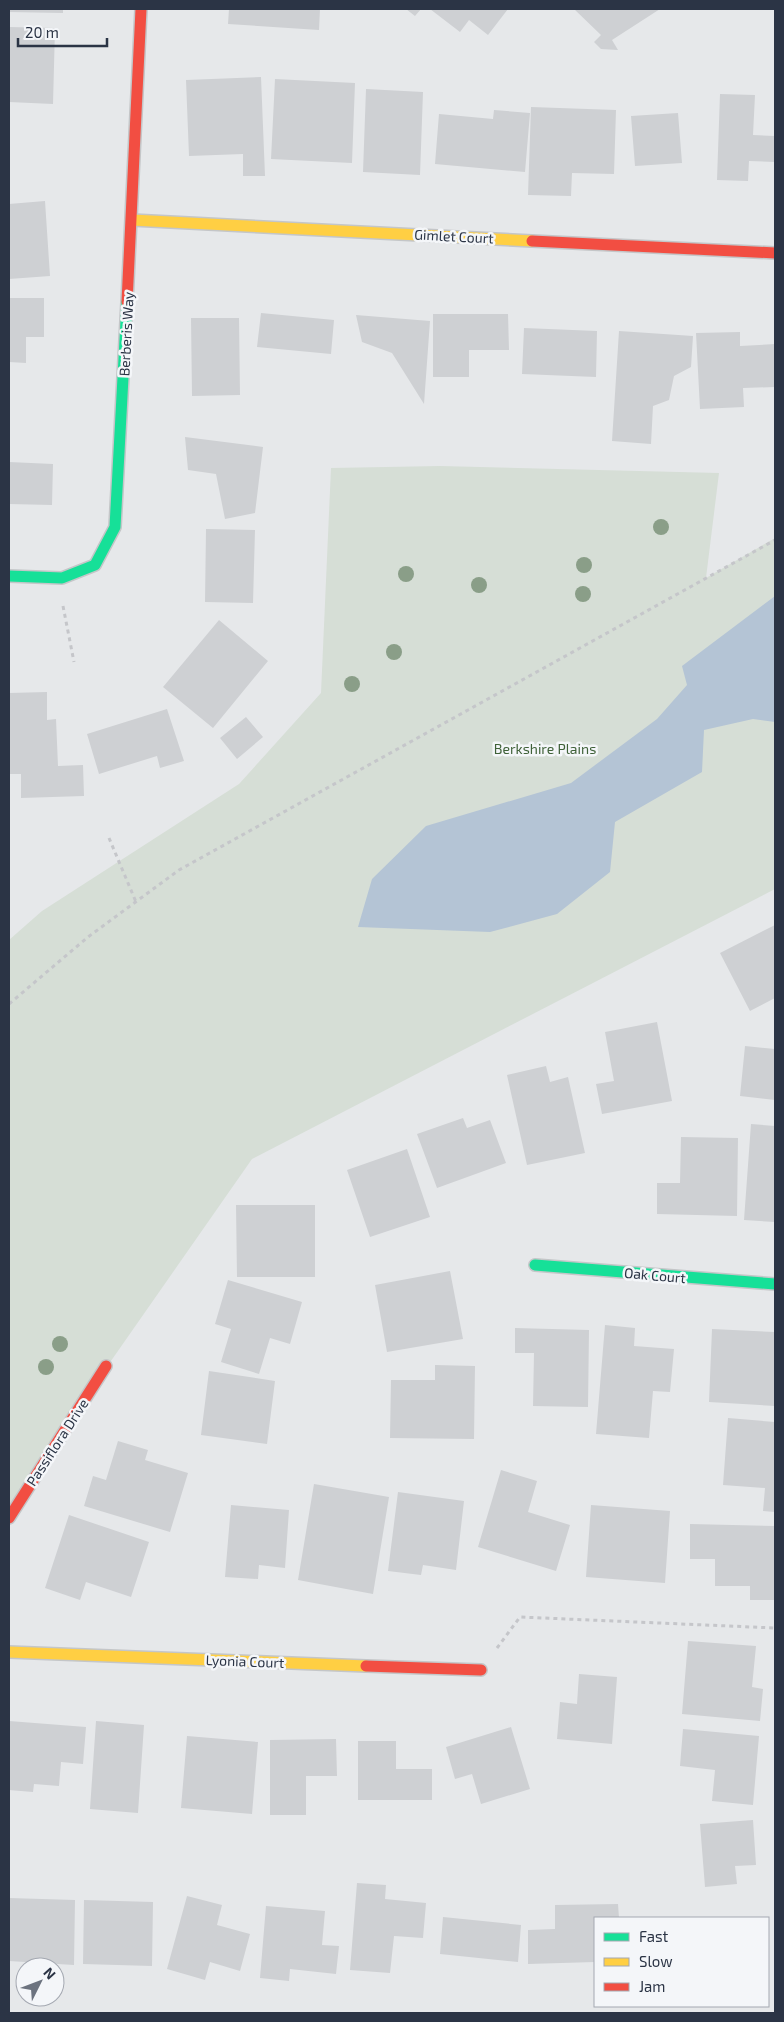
<svg xmlns="http://www.w3.org/2000/svg" width="784" height="2022" font-family="'Exo 2',sans-serif">
	<style>
		.green { fill: #d6ded6 }
		.water { fill: #b4c4d5 }
		.building { fill: #ced0d3 }
		.lines { fill: none; stroke-linecap: round; stroke-linejoin: round }
		.fast-casing { stroke: #c4c6c8; stroke-width: 14 }
		.slow-casing { stroke: #c4c6c8; stroke-width: 14 }
		.jam-casing { stroke: #c4c6c8; stroke-width: 14 }
		.path { stroke: #c5c6ca; stroke-width: 3; stroke-dasharray: 4 4; stroke-linecap: butt }
		.fast { stroke: #16e098; stroke-width: 11 }
		.slow { stroke: #ffcf43; stroke-width: 11 }
		.jam { stroke: #f24e42; stroke-width: 11 }
		.tree { fill: #8a9e88 }
		.labels { text-anchor: middle; dominant-baseline: central; stroke-width: 5; stroke-linejoin: round; paint-order: stroke }
		.street-label { font-size: 14px; fill: #2b3445; stroke: #f4f6f9 }
		.park-label { font-size: 14px; fill: #3f6138; stroke: #f4f6f9 }
	</style>
	<rect width="100%" height="100%" fill="#e6e8ea"/>
	<path class="green" d="M440,466l279,7 -13,105 69,-40v351l-523,270 -243,348v-567l33,-29 197,-127 82,-91 10,-225z"/>
	<path class="water" d="M775,596v126l-22,-3 -49,11 -2,42 -87,50 -5,50 -53,42 -67,18 -132,-5 14,-48 54,-53 145,-43 86,-64 30,-34 -5,-19z"/>
	<path class="building" d="M9,9h54v4l-54,-1z
		M229,9h91l-1,21 -91,-6z
		M406,9h15l-6,7z
		M430,9h78l-20,26 -19,-15 -9,12z
		M574,9h86l-48,31 6,10 -17,-1 -7,-7 7,-7z
		M9,27l46,1 -2,76 -44,-2z
		M261,77l4,99h-22v-22l-54,2 -3,-76z
		M275,79l80,4 -3,80 -81,-4z
		M366,89l57,3 -3,83 -57,-3z
		M720,94l35,1 -2,40 22,1v26l-26,-1 -1,20 -31,-1z
		M531,107l85,3 -2,64 -42,-1 -1,23 -43,-1z
		M494,110l36,3 -5,59 -90,-8 4,-50 54,5z
		M678,113l4,50 -47,3 -4,-50z
		M45,201l5,75 -41,3v-75z
		M9,298h35v39h-18v26l-17,-1z
		M261,313l73,7 -3,34 -74,-7z
		M433,314h75l1,36h-40v27h-36z
		M356,315l74,6 -6,83 -32,-51 -30,-11z
		M191,318h48l1,77 -48,1z
		M524,328l73,3 -1,46 -74,-3z
		M619,331l74,5 -2,31 -17,9 -5,24 -16,6 -2,38 -39,-3z
		M740,332v14l35,-2v43l-32,1 1,19 -44,2 -4,-76z
		M185,437l78,10 -8,66 -30,6 -9,-45 -28,-4z
		M9,462l44,2 -1,41 -43,-1z
		M206,529l49,1 -2,73 -48,-1z
		M219,620l49,41 -55,67 -50,-41z
		M47,692v28l9,-1 2,47 25,-1 1,31 -63,2v-24h-12v-81z
		M167,709l17,52 -24,7 -3,-12 -58,18 -12,-40z
		M246,717l17,20 -26,22 -17,-21z
		M775,925v73l-25,13 -30,-58z
		M657,1022l15,79 -70,13 -6,-30 18,-3 -9,-49z
		M745,1046l30,3v51l-35,-4z
		M546,1066l4,16 18,-5 17,76 -58,12 -20,-90z
		M463,1118l4,10 23,-8 16,43 -69,25 -20,-54z
		M751,1124l24,2v96l-31,-2z
		M681,1137l57,1 -1,78 -80,-2v-31h23z
		M407,1149l23,68 -60,20 -23,-67z
		M236,1205h79v72h-78z
		M450,1271l13,68 -76,13 -12,-67z
		M228,1280l74,22 -12,42 -20,-6 -11,36 -38,-12 10,-33 -16,-5z
		M605,1325l30,3 -1,18 40,3 -4,43 -17,-1 -4,47 -53,-4z
		M515,1328l74,2 -1,77 -55,-1 1,-53h-19z
		M712,1329l63,3v74l-66,-4z
		M435,1365l40,1 -1,73 -84,-1 1,-58h44z
		M209,1371l66,10 -8,63 -66,-9z
		M728,1418l47,4v90l-12,-1 2,-23 -42,-3z
		M118,1441l30,9 -3,10 43,13 -18,59 -86,-26 9,-30 13,4z
		M501,1470l36,11 -9,31 42,13 -14,46 -78,-24z
		M314,1484l75,13 -16,97 -75,-14z
		M398,1492l66,9 -8,69 -33,-5 -2,10 -33,-4z
		M231,1505l58,5 -4,58 -26,-3 -1,14 -33,-2z
		M591,1505l79,6 -5,72 -79,-6z
		M69,1515l80,27 -18,55 -45,-15 -6,18 -35,-12z
		M690,1524l85,2v74h-25v-14h-35v-27h-25z
		M688,1641l68,5 -4,41 11,2 -3,32 -78,-7z
		M579,1674l38,3 -5,67 -55,-5 3,-37 17,2z
		M9,1721l77,6 -3,37 -22,-2 -2,24 -25,-2 -1,8 -24,-2z
		M96,1721l48,4 -6,88 -48,-4z
		M511,1727l19,62 -49,15 -9,-30 -17,5 -9,-32z
		M683,1729l76,7 -6,69 -41,-4 3,-31 -35,-4z
		M187,1736l71,6 -6,72 -71,-6z
		M336,1739l1,37h-31v39h-36v-75z
		M358,1741h38v28h36v31h-74z
		M753,1820l3,45 -21,1 2,18 -32,3 -5,-63z
		M357,1883l29,2 -1,14 41,4 -3,35 -29,-2 -4,37 -40,-3z
		M187,1896l35,9 -5,20 33,9 -10,37 -30,-9 -5,18 -38,-11z
		M9,1898l66,2 -1,65 -65,-4z
		M84,1900l69,2 -1,64 -69,-2z
		M618,1904l1,14h-24v44l-67,2v-34l27,-1v-24z
		M266,1906l59,5 -3,34 17,1 -3,28 -46,-5 -1,12 -29,-3z
		M443,1917l78,8 -3,37 -78,-8z"/>
	<g class="lines">
		<defs>
			<path id="fast" d="M9,576l53,2 33,-13 20,-38 12,-225
				M535,1265l240,19"/>
			<path id="slow" d="M132,220l400,21
				M9,1652l357,14"/>
			<path id="jam" d="M532,241l243,12
				M127,302l14,-293
				M9,1518l97,-152
				M366,1666l115,4"/>
		</defs>
		<use href="#fast" class="fast-casing"/>
		<use href="#slow" class="slow-casing"/>
		<use href="#jam" class="jam-casing"/>
		<path class="path" d="M63,606l11,56
			M109,838l27,64
			M9,1004l79,-67 91,-67 596,-330
			M497,1648l23,-31 255,11"/>
		<use href="#fast" class="fast"/>
		<use href="#slow" class="slow"/>
		<use href="#jam" class="jam"/>
	</g>
	<g class="tree">
		<circle cx="661" cy="527" r="8"/>
		<circle cx="584" cy="565" r="8"/>
		<circle cx="406" cy="574" r="8"/>
		<circle cx="479" cy="585" r="8"/>
		<circle cx="583" cy="594" r="8"/>
		<circle cx="394" cy="652" r="8"/>
		<circle cx="352" cy="684" r="8"/>
		<circle cx="60" cy="1344" r="8"/>
		<circle cx="46" cy="1367" r="8"/>
	</g>
	<g class="labels">
		<g class="street-label">
			<text transform="translate(454 236) rotate(3)">Gimlet Court</text>
			<text transform="translate(126 334) rotate(-87)">Berberis Way</text>
			<text transform="translate(655 1275) rotate(5)">Oak Court</text>
			<text transform="translate(57 1442) rotate(-57)">Passiflora Drive</text>
			<text transform="translate(245 1661) rotate(2)">Lyonia Court</text>
		</g>
		<g class="park-label">
			<text x="545" y="748">Berkshire Plains</text>
		</g>
	</g>
	<rect width="784" height="2022" fill="none" stroke="#2b3445" stroke-width="20"/>
	<rect x="594" y="1917" width="175" height="90" fill="#f4f6f9" stroke="#a4a8b1"/>
	<rect x="604" y="1933" width="25" height="8" fill="#16e098" stroke="#a4a8b1"/>
	<text x="639" y="1942" font-size="15" fill="#2b3445">Fast</text>
	<rect x="604" y="1958" width="25" height="8" fill="#ffcf43" stroke="#a4a8b1"/>
	<text x="639" y="1967" font-size="15" fill="#2b3445">Slow</text>
	<rect x="604" y="1983" width="25" height="8" fill="#f24e42" stroke="#a4a8b1"/>
	<text x="639" y="1992" font-size="15" fill="#2b3445">Jam</text>
	<g transform="translate(40 1982) rotate(48)"><circle r="24" fill="#f4f6f9" stroke="#a4a8b1"/>
	<path d="M0-4L9 19L0 12L-9 19Z" fill="#6c737f"/>
	<text y="-8" font-size="14" font-weight="bold" text-anchor="middle" fill="#2b3445">N</text>
	</g>
	<path d="M18 38v8h89v-8" fill="none" stroke="#2b3445" stroke-width="2.5"/>
	<text x="25" y="38" font-size="15" fill="#2b3445" stroke="#f4f6f9" stroke-width="4" paint-order="stroke">20 m</text>
</svg>
